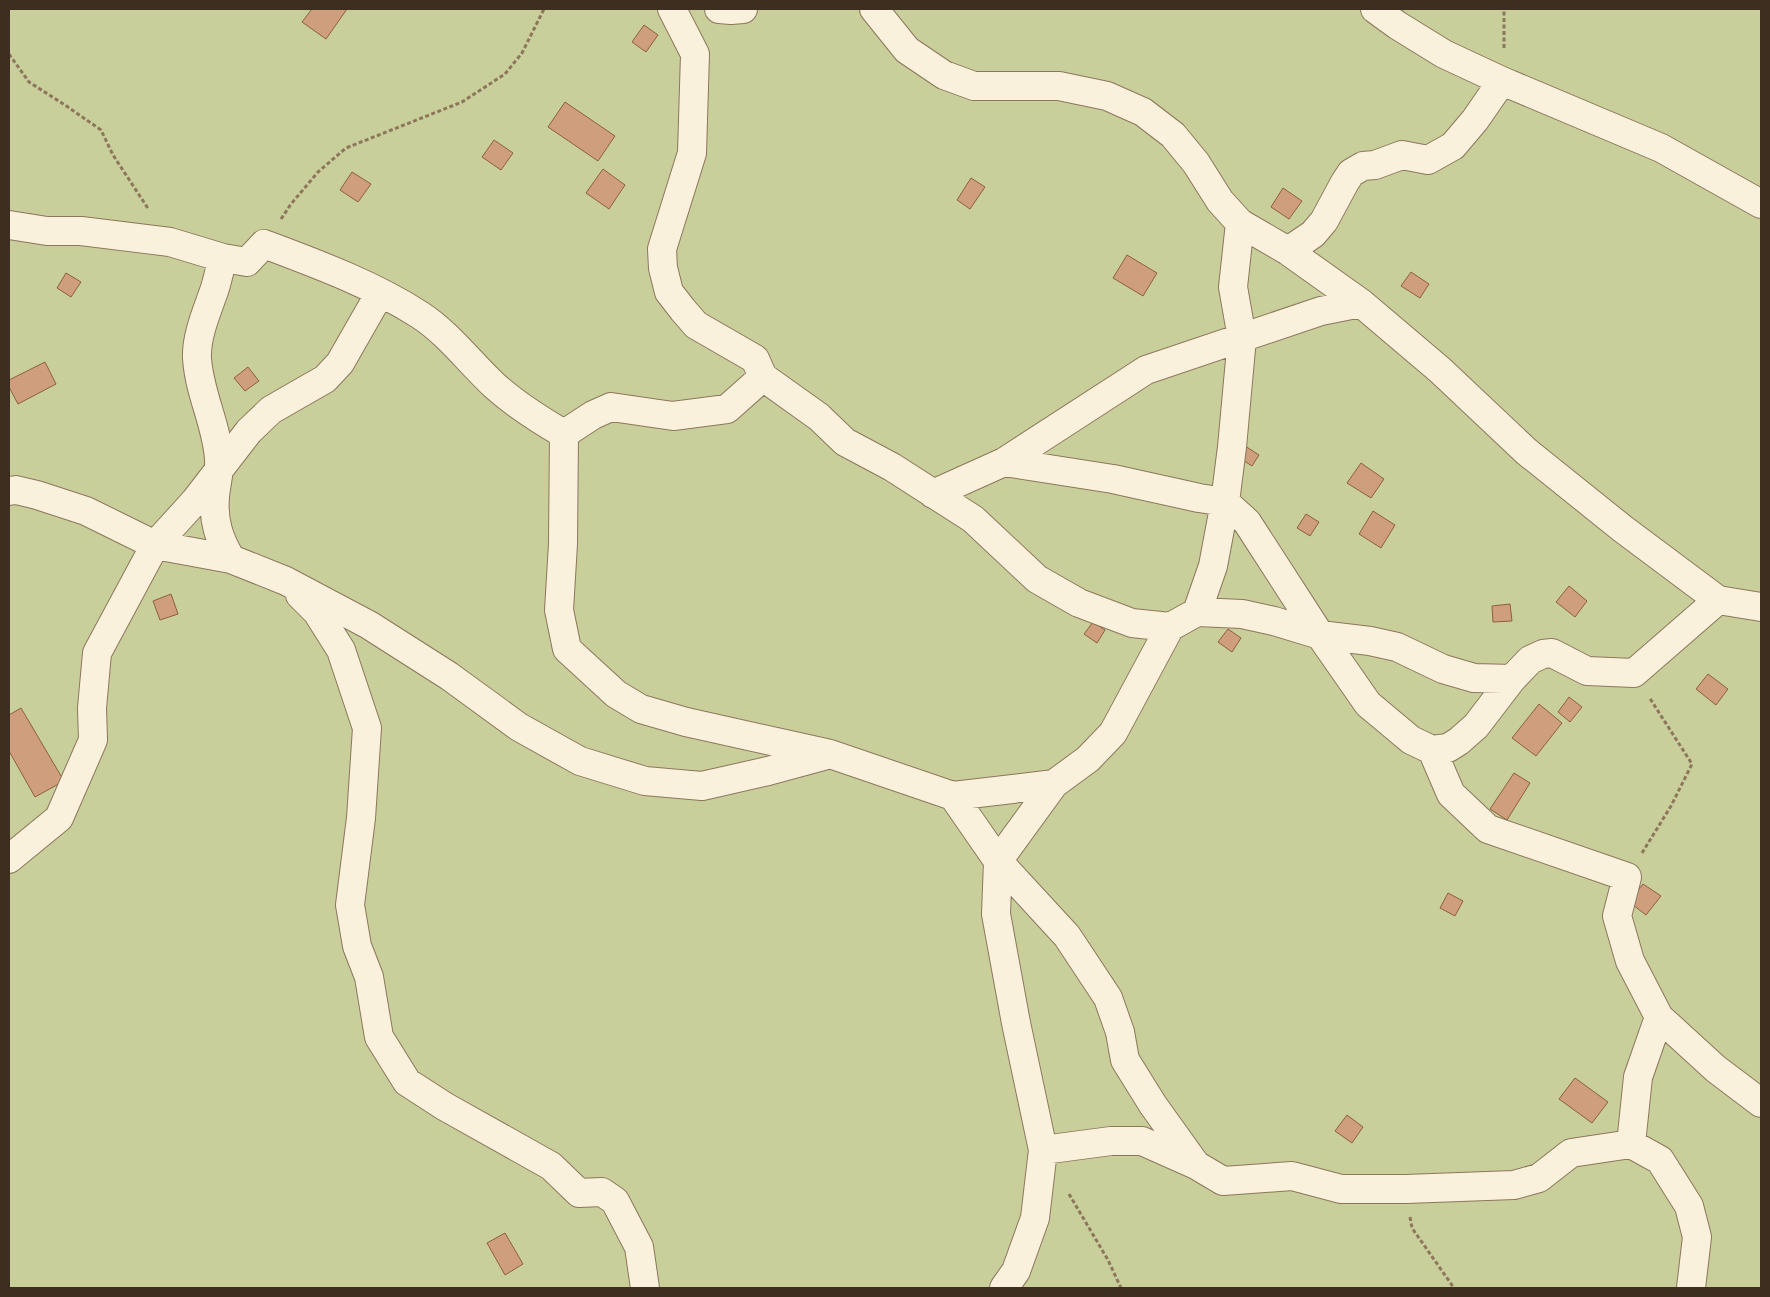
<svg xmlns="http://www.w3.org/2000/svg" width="1770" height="1297" font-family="Lora,serif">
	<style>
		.green { fill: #c9cf9b }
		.building { fill: #cf9f7d; stroke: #8d5f41 }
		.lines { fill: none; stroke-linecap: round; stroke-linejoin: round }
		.street-casing { stroke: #8d765c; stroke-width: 30 }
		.path { stroke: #8d765c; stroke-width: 3; stroke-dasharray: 4 2.5; stroke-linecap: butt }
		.street { stroke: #faf1dc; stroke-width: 28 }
	</style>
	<rect width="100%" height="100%" fill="#f0e4c8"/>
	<path class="green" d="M9,9h1752v1279h-1752z"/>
	<path class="building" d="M312,9h35l-21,30 -24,-17z
		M644,25l14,10 -12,17 -14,-10z
		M565,102l50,34 -17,25 -50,-34z
		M494,140l19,13 -12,17 -19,-13z
		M603,169l22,16 -16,24 -23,-16z
		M352,172l19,12 -13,18 -18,-12z
		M971,178l14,9 -15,22 -13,-9z
		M1283,188l19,13 -13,18 -18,-12z
		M1127,255l30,18 -14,23 -30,-18z
		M1411,272l18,12 -9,14 -19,-12z
		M66,273l15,9 -10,15 -14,-9z
		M45,362l11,22 -38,20 -9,-17v-7z
		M248,367l11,14 -14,10 -11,-13z
		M1242,444l17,11 -7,11 -17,-11z
		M1361,463l23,16 -13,19 -24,-15z
		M1373,511l22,14 -14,23 -22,-14z
		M1306,514l13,8 -9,14 -13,-8z
		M1569,586l18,15 -12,16 -19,-15z
		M171,594l7,20 -18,6 -7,-19z
		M1510,604l2,17 -19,1 -1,-16z
		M1093,622l12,8 -8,13 -13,-9z
		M1228,629l13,9 -9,14 -14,-10z
		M1708,674l20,15 -12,16 -20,-16z
		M1569,697l13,10 -12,15 -12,-10z
		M1539,704l23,19 -26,33 -24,-18z
		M21,708l43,73 -29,16 -26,-46v-36z
		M1514,773l16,10 -23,37 -17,-11z
		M1643,884l18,12 -15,19 -17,-13z
		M1448,893l15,8 -8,15 -15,-8z
		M1575,1078l33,24 -16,21 -33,-24z
		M1347,1115l16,12 -11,16 -17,-12z
		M505,1233l18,31 -18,11 -18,-32z"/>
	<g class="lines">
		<defs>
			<path id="street" d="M672,9l23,45 -3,99 -30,96 1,19 6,24 14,18 13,15 59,34 8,18 56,40 26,25 47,25 81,52 64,60 42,24 53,20 38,4
				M719,9l12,1 12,-1
				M874,9l33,41 37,25 30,11h85l48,10 36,16 30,23 23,28 24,38 20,22 48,28 73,52 79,67 87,82 96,77 95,71
				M1375,9l22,16 47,29 58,27 159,67 100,56
				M9,225l38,6h34l89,11 53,16 24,4 17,-18c53,20 108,40 156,71 29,19 50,48 75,71 21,19 45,34 69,48l-1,110 -4,66 8,39 49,45 25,15 45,13 144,32 123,42 45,65 69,75 41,62 12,34 5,28 28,45 43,60
				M1288,251l25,-17 11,-13 21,-39 6,-9 12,-7 12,-1 27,-10 26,5 25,-14 22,-26 27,-39
				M223,258c-3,10 -5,20 -8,30 -7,21 -19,47 -18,70 2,35 20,67 22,101 1,13 -3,25 -4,38 -2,24 4,42 16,62
				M564,434l29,-19 18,-8 62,9 54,-7 36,-32
				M1004,462l142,-92 175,-59 40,-8
				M9,491l7,-1 21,5 49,16 69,34 76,14 55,22 83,44 80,51 70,51 61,34 65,20 57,5 66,-15 59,-16
				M933,494l71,-32 109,17 86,19 26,4 22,20 73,113 50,6 27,6 46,22 31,9 38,1
				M300,595l17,17 24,38 26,78 -6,90 -11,87 7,41 12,31 10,60 28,45 37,24 107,60 28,27 23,-1 13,9 24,46 6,41
				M1197,612l45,2 32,7 46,14 48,69 43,36 21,10 19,44 37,35 139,48 -10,39 13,45 29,56 57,52 45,34
				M1432,750l16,-2 11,-7 17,-15 36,-47 18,-19 13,-6 9,-1 35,18 47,2 84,-73 43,7
				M953,796l101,-12
				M9,859l50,-41 34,-78 -1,-32 5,-55 58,-108 40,-44 54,-70 22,-21 54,-31 15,-16 40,-70
				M1631,1144l29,16 29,46 8,31 -6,51
				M1043,1150l68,-9h31l54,24 27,16 69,-5 49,13h65l108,-4 25,-7 32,-25 60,-9 7,-67 21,-60
				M1004,1288l12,-17 19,-53 8,-68 -27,-127 -20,-109 2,-53 56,-77 34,-25 25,-26 57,-106 27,-15 16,-46 12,-64 7,-55 10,-109 -9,-51 7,-64"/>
		</defs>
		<use href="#street" class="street-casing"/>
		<path class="path" d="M1504,48v-39
			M9,54l20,28 36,23 36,25 12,25 36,55
			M281,219l10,-15 27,-32 28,-24 116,-46 43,-28 17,-21 22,-44
			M1642,853l29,-47 21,-42 -43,-67
			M1069,1194l39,66 13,28
			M1410,1217l2,11 42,60"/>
		<use href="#street" class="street"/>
	</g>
	<rect width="1770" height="1297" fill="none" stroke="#3d2e20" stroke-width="20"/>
</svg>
